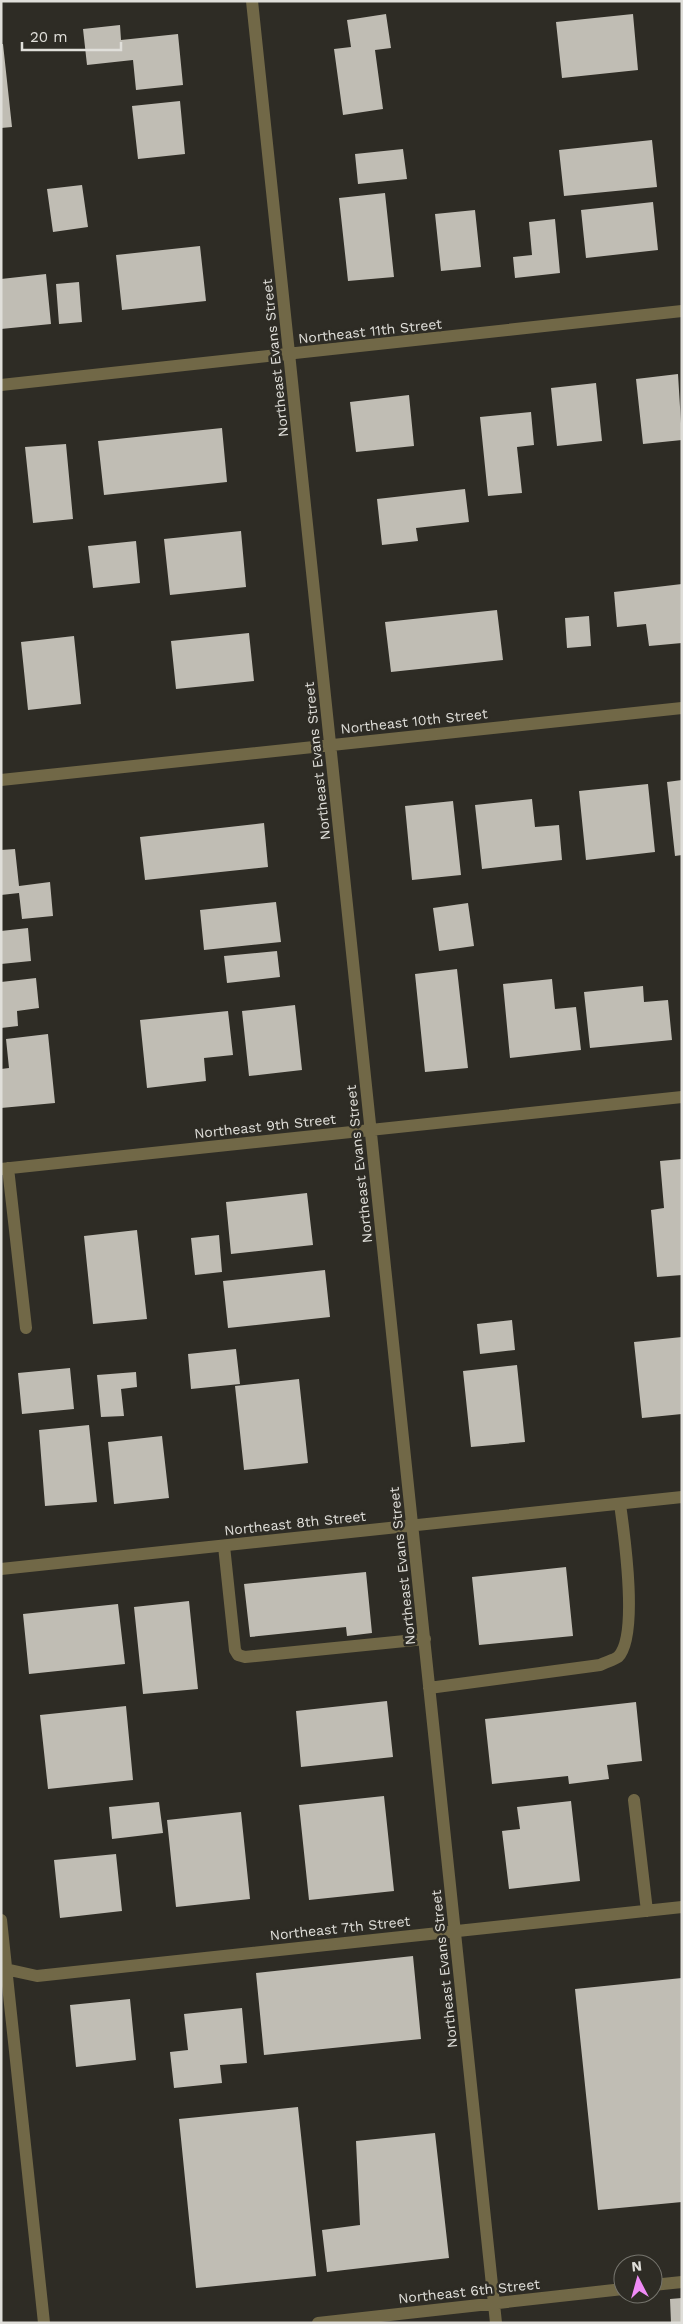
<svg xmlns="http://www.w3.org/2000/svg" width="683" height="2324" font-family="'Work Sans',sans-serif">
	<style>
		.building { fill: #c0bdb4 }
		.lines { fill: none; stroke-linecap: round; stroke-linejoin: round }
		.minor { stroke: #716847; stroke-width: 12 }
		.labels { text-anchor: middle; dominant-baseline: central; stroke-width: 5; stroke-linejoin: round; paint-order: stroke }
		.street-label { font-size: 14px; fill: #e0dfda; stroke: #2e2c25 }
	</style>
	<rect width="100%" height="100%" fill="#2e2c25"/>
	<path class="building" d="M386,14l5,34 -16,2 8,59 -40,6 -9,-66 17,-2 -4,-27z
		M633,14l5,56 -76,8 -6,-56z
		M120,25l1,15 57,-6 5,51 -47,5 -3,-30 -46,5 -4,-36z
		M1,44h2l9,83 -11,1z
		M180,101l5,53 -47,5 -6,-53z
		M652,140l5,47 -93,9 -5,-46z
		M403,149l4,30 -49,5 -3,-30z
		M82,185l6,42 -35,5 -6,-43z
		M385,193l9,84 -46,4 -9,-83z
		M653,202l5,48 -72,8 -5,-48z
		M475,210l6,57 -40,4 -6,-57z
		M555,219l5,54 -45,5 -2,-21 19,-2 -3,-33z
		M200,246l6,55 -84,9 -6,-55z
		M46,274l5,50 -50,5v-50z
		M79,282l3,40 -23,2 -3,-40z
		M678,374l4,66 -39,4 -7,-65z
		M596,383l6,58 -45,5 -6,-58z
		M409,395l5,51 -58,6 -6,-50z
		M531,412l3,33 -17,2 5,46 -34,3 -8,-79z
		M222,428l5,54 -123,13 -6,-54z
		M66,444l7,75 -40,4 -8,-76z
		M465,489l4,33 -53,6 2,13 -36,4 -5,-46z
		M241,531l5,56 -76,8 -6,-56z
		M136,541l4,42 -47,5 -5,-42z
		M682,584v59l-33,3 -3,-22 -29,3 -3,-35z
		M497,610l6,50 -112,12 -6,-50z
		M589,616l2,30 -24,2 -2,-30z
		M249,633l5,48 -78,8 -5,-48z
		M74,636l7,68 -53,6 -7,-68z
		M682,780v75l-7,1 -8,-74z
		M648,784l7,68 -69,8 -7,-69z
		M532,799l3,28 24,-2 3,35 -80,9 -7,-64z
		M453,801l8,74 -49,5 -7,-74z
		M264,823l4,44 -123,13 -5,-43z
		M15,849l4,37 31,-4 3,34 -31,3 -3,-26 -18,2v-45z
		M276,902l5,40 -77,8 -4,-40z
		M468,903l6,43 -35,5 -6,-43z
		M28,928l3,33 -30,3v-33z
		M277,951l3,26 -53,6 -3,-27z
		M457,969l11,99 -43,4 -10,-98z
		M36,978l3,30 -22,3 1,15 -17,2v-46z
		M552,979l3,30 21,-2 5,43 -71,8 -7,-74z
		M643,986l1,16 24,-2 4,40 -82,8 -6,-56z
		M295,1005l7,65 -53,6 -7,-65z
		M228,1011l5,44 -29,3 2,23 -59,7 -7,-68z
		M48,1034l7,69 -54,5v-39l8,-1 -3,-29z
		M682,1159v116l-25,2 -6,-67 13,-2 -4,-47z
		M307,1193l6,52 -82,9 -5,-52z
		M137,1230l10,89 -54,5 -9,-88z
		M219,1235l3,37 -27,3 -4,-37z
		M325,1270l5,47 -102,11 -5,-47z
		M512,1320l3,30 -35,4 -3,-30z
		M682,1337v77l-40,4 -8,-76z
		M236,1349l4,35 -49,5 -3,-35z
		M517,1365l8,77 -54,5 -8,-76z
		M70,1368l4,41 -52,5 -4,-41z
		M136,1372l1,15 -16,2 3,27 -23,1 -4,-42z
		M299,1379l9,84 -64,7 -9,-84z
		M89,1425l8,77 -52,4 -6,-76z
		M162,1436l7,62 -55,6 -6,-62z
		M566,1567l7,69 -94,9 -7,-68z
		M366,1572l6,61 -25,3 -1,-9 -96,10 -6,-53z
		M189,1601l9,88 -55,5 -9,-87z
		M118,1604l7,60 -96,10 -6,-60z
		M387,1701l6,56 -92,10 -5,-56z
		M636,1702l6,59 -35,4 2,14 -40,5 -1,-8 -76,8 -7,-65z
		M126,1706l7,74 -85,9 -8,-74z
		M384,1796l10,95 -85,9 -10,-95z
		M571,1801l9,80 -71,8 -7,-58 18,-2 -3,-22z
		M159,1802l4,31 -51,6 -3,-32z
		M241,1812l9,87 -74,8 -9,-87z
		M116,1854l6,57 -62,7 -6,-58z
		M413,1956l8,83 -157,16 -8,-82z
		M682,1978v224l-84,8 -23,-221z
		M130,1999l6,61 -60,7 -6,-62z
		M242,2008l5,55 -27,2 2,18 -48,5 -4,-36 18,-2 -4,-36z
		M298,2107l18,169 -120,12 -17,-169z
		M435,2133l14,125 -122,14 -5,-42 38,-5 -4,-84z
		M682,2298v25h-11l-1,-24z"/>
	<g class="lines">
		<path class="minor" d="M252,1l244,2322
			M1,385l681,-74
			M1,780l681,-72
			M8,1168l18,160
			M1,1169l681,-72
			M224,1546l11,104 3,5 7,2 180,-18
			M1,1569l681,-72
			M429,1688l171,-23c5,-3 14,-5 18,-8 21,-21 6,-124 2,-153
			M634,1800l13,111
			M1,1920l43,403
			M1,1968l36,8 645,-69
			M653,2285l29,-3
			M318,2323l305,-34"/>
	</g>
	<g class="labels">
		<g class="street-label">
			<text transform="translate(370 331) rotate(-6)">Northeast 11th Street</text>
			<text transform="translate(275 358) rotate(-96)">Northeast Evans Street</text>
			<text transform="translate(414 721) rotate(-6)">Northeast 10th Street</text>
			<text transform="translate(317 761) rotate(-96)">Northeast Evans Street</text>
			<text transform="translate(265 1126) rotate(-6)">Northeast 9th Street</text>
			<text transform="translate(359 1164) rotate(-96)">Northeast Evans Street</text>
			<text transform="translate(295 1523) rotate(-6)">Northeast 8th Street</text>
			<text transform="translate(402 1566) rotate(-96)">Northeast Evans Street</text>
			<text transform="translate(340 1928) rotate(-6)">Northeast 7th Street</text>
			<text transform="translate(444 1969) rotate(-96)">Northeast Evans Street</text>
			<text transform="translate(469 2291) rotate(-6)">Northeast 6th Street</text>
		</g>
	</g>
	<rect width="683" height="2324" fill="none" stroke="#e0dfda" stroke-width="5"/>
	<g transform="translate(638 2279) rotate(354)"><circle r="24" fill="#2e2c25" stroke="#75746d"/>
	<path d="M0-4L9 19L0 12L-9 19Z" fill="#f08bf6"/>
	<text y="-8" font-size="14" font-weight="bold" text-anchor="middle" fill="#e0dfda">N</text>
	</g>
	<path d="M22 42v8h99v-8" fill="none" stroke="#e0dfda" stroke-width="2.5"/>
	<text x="30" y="42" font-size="15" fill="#e0dfda" stroke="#2e2c25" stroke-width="4" paint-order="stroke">20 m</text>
</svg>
